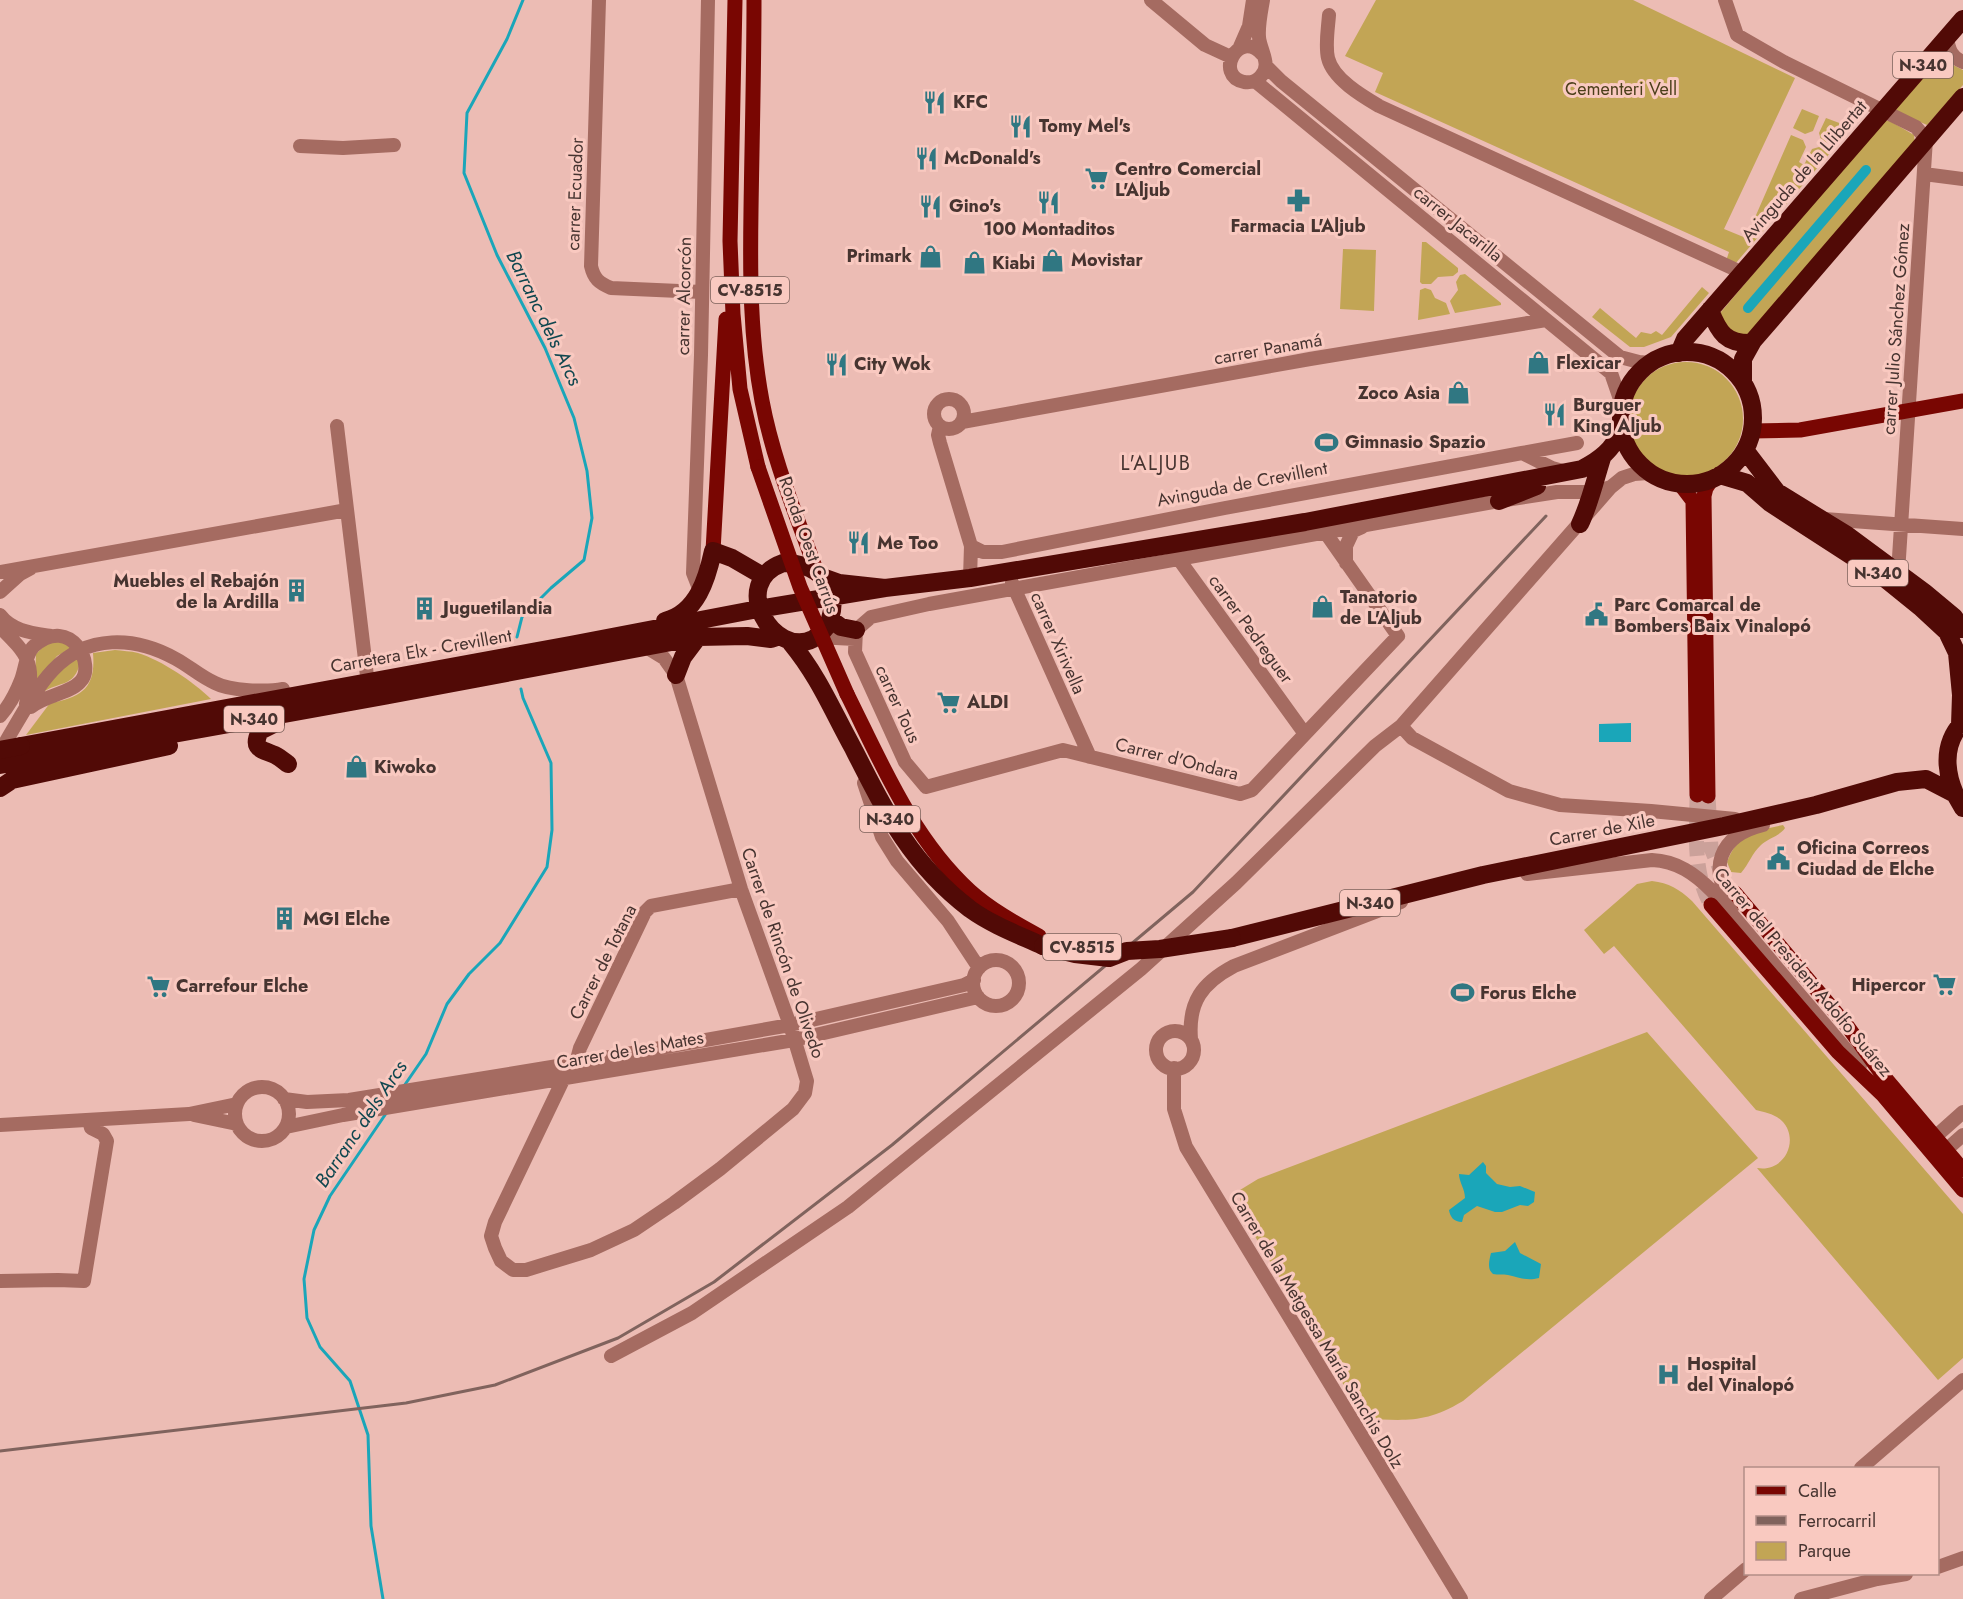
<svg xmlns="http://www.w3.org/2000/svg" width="1963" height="1599" font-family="Jost,sans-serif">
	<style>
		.green { fill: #c2a555 }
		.water { fill: #1aa6b9 }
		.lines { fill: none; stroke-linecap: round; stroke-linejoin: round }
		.stream { stroke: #1aa6b9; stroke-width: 3 }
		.canal { stroke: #1aa6b9; stroke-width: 10 }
		.major-tunnel { stroke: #cba19a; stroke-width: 15; stroke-dasharray: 15 8; stroke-linecap: butt }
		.minor { stroke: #a56b61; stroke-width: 14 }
		.major { stroke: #790602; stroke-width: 15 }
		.highway { stroke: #510a06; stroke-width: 18 }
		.rail { stroke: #80635d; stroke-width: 3 }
		.major-bridge { stroke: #790602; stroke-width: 15 }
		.highway-bridge { stroke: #510a06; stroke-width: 18 }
		.labels { text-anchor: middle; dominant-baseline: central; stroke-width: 6; stroke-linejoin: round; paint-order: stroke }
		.shield { fill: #f9c9c0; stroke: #7c615b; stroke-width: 1.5 }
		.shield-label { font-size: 16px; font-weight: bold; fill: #473430 }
		.park-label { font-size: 18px; fill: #4c3f1a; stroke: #f9c9c0 }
		.poi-label { font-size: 18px; font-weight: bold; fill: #473430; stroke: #f9c9c0; text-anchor: start }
		.street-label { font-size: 18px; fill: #473430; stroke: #f9c9c0 }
		.water-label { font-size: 20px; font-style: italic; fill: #10474f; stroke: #f9c9c0 }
		.neighbourhood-label { font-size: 20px; letter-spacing: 1.5px; fill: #473430; stroke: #f9c9c0 }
	</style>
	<rect width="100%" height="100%" fill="#ecbcb4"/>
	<path class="green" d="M1376,0h257l162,78 -71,151 22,9 45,-103 12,5 3,7 -7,15 5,3 8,-16 7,-2 12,5 -96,112 -9,-3 3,-9 -354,-160 8,-19 -38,-17z
		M1942,53l7,10 14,7v15l-36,40 -31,-14v-5z
		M1802,109l17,7 -6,15 -8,3 -12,-6z
		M1826,118l24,9 -15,19 -14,-6 -2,-7z
		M1882,121h8l24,14 1,9 -168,193 -7,4 -21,-18 2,-11z
		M1422,242h4l32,26v4l-5,4 -15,1 -7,7h-9l-2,-2z
		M1343,249l33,1 -2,61 -34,-2z
		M1465,274l36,29v2l-46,8 -5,-12 8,-11 -2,-8 4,-7z
		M1702,287l7,6 -38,44 -27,10h-14l-38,-30 8,-9 36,30 5,-6 10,2 5,-3 6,4z
		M1425,288l6,2 4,8 11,5 4,11 -32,6 2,-30z
		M1629 419a57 57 0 1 1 114 0a57 57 0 1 1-114 0Z
		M59,641l14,6 -16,9 -22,28 1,-30 10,-10z
		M115,650c7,1 16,1 23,3 23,7 56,29 73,46l-185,36 24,-32c32,-6 46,-15 43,-50z
		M76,657l4,6c-6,24 -19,18 -37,29l10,-16z
		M1783,825l2,3c-5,8 -17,10 -24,17 -9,8 -12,19 -20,28l-10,-1 -4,-10c11,-29 28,-31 56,-37z
		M1652,881c17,2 27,8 40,20l271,313v144l-25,22 -181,-212c28,5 43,-29 25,-47 -7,-7 -18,-9 -26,-11l-142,-164 -10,8 -20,-24 53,-46z
		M1647,1032l111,126 -295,243c-39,23 -56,19 -99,18l-108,-181 -16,-38v-10l18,-11z"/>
	<path class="water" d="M1631,723v19h-32v-18z
		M1483,1162l3,4v7l11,11 13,3 10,-1 15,6 -1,10 -6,4 -8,-1 -18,7h-7l-18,-6 -13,9 -2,7c-8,0 -12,-5 -13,-12l16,-12c0,-9 -6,-16 -6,-24l10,1z
		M1515,1242l5,11 21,11 -2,14c-12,3 -18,0 -31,-3 -5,-1 -10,0 -15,-1 -6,-5 -4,-13 -2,-21l14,-2z"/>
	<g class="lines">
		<path class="stream" d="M517,637l5,-20 29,-29 33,-28 8,-42 -5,-47 -13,-53 -29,-70 -48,-93 -33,-82 3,-60 40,-74 16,-39
			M404,1086l22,-32 21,-50 22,-30 31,-31 47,-76 5,-37 -1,-67 -28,-65 -2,-9
			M383,1599l-12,-73 -3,-91 -18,-54 -30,-34 -13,-29 -3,-39 10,-49 16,-34 57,-84"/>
		<path class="canal" d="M1748,308l118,-138"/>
		<path class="major-tunnel" d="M1697,795c0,38 -5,76 14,110
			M1708,796l3,52 12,28"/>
		<path class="minor" d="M599,0l-8,266c3,13 8,17 20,22l91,4
			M1151,0l54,45 26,12
			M1725,0l12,35 47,27 132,65 10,12 -28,434
			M1329,15c-1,14 -4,30 -1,43 5,21 34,38 51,48l364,167
			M1947,38c2,12 4,19 16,24
			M1239,49l10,-23 4,-26
			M1262,54c-24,-26 -48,22 -18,28 7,1 13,-1 17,-6 11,-11 -1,-26 -2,-39 -1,-12 2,-25 4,-37
			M1266,66l15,15 339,276 19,5 11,1
			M1255,81l356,292 11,32
			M300,146l43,2 51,-3
			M1924,174l39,5
			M934 414a15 15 0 1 1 30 0a15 15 0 1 1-30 0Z
			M962,422l348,-63 236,-39
			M337,426l30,250
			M940,426l-2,9 2,8 31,103 -1,32
			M1522,453l55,-10
			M1611,487l-210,239 11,12 97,53 51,14 91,6 84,8
			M1824,519l139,10
			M1325,532l73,104 -146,154 -12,4 -177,-44 -137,37 -21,-25 -50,-110 1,-22 15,-13 58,-13 570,-103 58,-9h38l16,-5 11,-9 12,-4 15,-1
			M971,546l12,6h19l223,-44 297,-55 30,15 14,4
			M1175,554l130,180
			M1346,563v-17l7,-15 9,-4
			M0,572l347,-62
			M1012,583l78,174
			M700,591l-7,-18 8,-218 7,-355
			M0,592l20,-18 11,-6
			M0,615c12,16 32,18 51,21
			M0,627c28,28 36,36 26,77
			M817,637l38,2
			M646,647l18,11 12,17 65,214 49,136 17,56 -2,12 -12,16 -73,60 -46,34 -40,27 -43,20 -65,20h-13l-12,-9 -6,-13 -4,-12 4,-14 68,-142 13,-17 4,-15 65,-136 6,-6 90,-17
			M0,716c9,-10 16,-23 21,-36 4,-10 5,-27 13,-34 37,-32 63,20 46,36 -11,12 -35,13 -49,25
			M0,751c16,-25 33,-60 53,-81 34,-36 82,-34 123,-11 13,7 25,18 39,24 15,8 52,9 68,6
			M864,783l18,54 15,24 51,60 31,47
			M1527,874l125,-14c25,1 43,14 60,31l148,175
			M1733,906c-25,-37 -15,-70 30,-81
			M973 983a23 23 0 1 1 46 0a23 23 0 1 1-46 0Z
			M1156 1050a19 19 0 1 1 38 0a19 19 0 1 1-38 0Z
			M1191,1039c-3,-37 11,-56 43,-73l167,-64
			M1174,1068v41l12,38 275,452
			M235 1114a27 27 0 1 1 54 0a27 27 0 1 1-54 0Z
			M284,1099l23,3 42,-2 227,-37 214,-38 174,-40 10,-5
			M194,1115l43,9
			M0,1125l189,-11 48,-10
			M286,1127l57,-12 451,-75 184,-43
			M1935,1137l28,-25
			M1946,1150l17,-15
			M0,1281l58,-1 26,1 23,-140 -4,-7 -12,-6 -2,-8
			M611,1356l81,-43 156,-106 293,-238 95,-86 139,-137 26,-20
			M1861,1468l102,-88
			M1938,1567l25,-9
			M1711,1599l35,-30
			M1801,1599l76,-20 29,-5"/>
		<path class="major" d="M735,0l-5,241 3,73 7,75 18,78
			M754,0c0,70 -2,140 -3,210 -1,64 -1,127 11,191 11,59 34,113 54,169
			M1752,431l48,-1 163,-29
			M1680,484l13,17 4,294
			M713,551l13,-232
			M847,694c34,68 65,144 123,197 20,18 45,32 69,45
			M1708,796l-4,-300 2,-8 6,-9
			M1735,893l113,134 33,46 82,97
			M1711,905l127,147 44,42 81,96"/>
		<path class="highway" d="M1710,310c9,23 16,34 42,33
			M1621 418a66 66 0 1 1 132 0a66 66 0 1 1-132 0Z
			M1679,353l6,-14 278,-320
			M1743,383v-24l10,-18 210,-244
			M1745,450l32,42 70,43 77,57 30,25 9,12
			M1720,475l27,8 23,20 108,70 42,34 27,25 10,21 4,42 -1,30
			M1499,501l38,-15
			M1580,524c10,-21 15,-44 22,-66
			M783,563c32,0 58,20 47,56 -2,8 -10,16 -17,20 -39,20 -85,-56 -30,-76z
			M825,578l14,5 46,5 85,-10 335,-56 277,-53c19,-10 30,-19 39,-38
			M830,619l11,8 15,3
			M665,621c32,-8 42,-42 48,-70l19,7 31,18
			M791,643c28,34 41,67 62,105 33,65 58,116 117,161 22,16 49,26 73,37
			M676,675l7,-18 15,-20
			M1963,722c-24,25 -17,60 0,86
			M276,723l-16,8c-9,18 1,18 15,24 4,2 9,6 13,9
			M21,746l549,-101 188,-36 127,-21
			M0,765l384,-69 314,-59 49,-1 24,3 9,-3
			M0,788l12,-8 157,-34
			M1232,938l251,-63 241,-49 92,-21 81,-23 29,-3 27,14"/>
		<path class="rail" d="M0,1451l406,-48 89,-18 123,-47 96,-56 178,-137 301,-253 353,-376"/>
		<path class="major-bridge" d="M758,467l42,120 47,107"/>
		<path class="highway-bridge" d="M0,750l21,-4
			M1043,946l32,8 34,4 18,-7 33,-2 72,-11"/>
	</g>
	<defs>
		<symbol id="restaurant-bare" viewBox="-9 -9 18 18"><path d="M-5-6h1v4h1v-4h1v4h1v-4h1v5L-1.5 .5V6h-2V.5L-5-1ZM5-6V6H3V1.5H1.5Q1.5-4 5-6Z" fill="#307782" stroke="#f9c9c0" stroke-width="2.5" paint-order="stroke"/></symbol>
		<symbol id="supermarket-bare" viewBox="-9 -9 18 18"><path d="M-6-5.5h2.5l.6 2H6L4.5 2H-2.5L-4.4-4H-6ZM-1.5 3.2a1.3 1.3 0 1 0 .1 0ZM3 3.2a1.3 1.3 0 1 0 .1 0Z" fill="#307782" stroke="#f9c9c0" stroke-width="2.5" paint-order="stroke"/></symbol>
		<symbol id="pharmacy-bare" viewBox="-9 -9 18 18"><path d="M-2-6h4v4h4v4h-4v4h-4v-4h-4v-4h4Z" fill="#307782" stroke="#f9c9c0" stroke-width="2.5" paint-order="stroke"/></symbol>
		<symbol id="shop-bare" viewBox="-9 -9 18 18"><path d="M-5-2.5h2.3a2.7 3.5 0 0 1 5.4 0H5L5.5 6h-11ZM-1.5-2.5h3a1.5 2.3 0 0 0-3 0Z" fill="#307782" stroke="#f9c9c0" stroke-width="2.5" paint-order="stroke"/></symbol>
		<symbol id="stadium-bare" viewBox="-9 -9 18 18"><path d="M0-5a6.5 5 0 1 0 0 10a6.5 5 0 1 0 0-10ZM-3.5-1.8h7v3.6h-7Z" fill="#307782" stroke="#f9c9c0" stroke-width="2.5" paint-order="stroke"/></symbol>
		<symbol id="building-bare" viewBox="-9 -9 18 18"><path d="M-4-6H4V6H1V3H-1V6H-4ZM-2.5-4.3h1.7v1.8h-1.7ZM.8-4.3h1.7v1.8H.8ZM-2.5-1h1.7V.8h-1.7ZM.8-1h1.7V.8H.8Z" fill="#307782" stroke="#f9c9c0" stroke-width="2.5" paint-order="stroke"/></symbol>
		<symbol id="civic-bare" viewBox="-9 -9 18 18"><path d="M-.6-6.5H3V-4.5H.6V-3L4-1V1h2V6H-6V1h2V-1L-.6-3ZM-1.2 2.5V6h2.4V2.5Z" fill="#307782" stroke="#f9c9c0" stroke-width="2.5" paint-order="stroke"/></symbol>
		<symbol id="hospital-bare" viewBox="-9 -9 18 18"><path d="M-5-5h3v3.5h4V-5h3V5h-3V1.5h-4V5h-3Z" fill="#307782" stroke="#f9c9c0" stroke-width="2.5" paint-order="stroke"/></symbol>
	</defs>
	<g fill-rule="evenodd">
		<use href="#restaurant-bare" x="918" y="86" width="33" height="33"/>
		<use href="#restaurant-bare" x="1004" y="110" width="33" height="33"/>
		<use href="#restaurant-bare" x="910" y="142" width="33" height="33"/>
		<use href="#supermarket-bare" x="1080" y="162" width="33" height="33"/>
		<use href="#pharmacy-bare" x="1282" y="184" width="33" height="33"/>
		<use href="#restaurant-bare" x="1032" y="186" width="33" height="33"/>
		<use href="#restaurant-bare" x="914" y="190" width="33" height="33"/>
		<use href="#shop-bare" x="914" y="240" width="33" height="33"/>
		<use href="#shop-bare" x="1036" y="244" width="33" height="33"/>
		<use href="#shop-bare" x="958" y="246" width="33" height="33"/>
		<use href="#shop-bare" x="1522" y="346" width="33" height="33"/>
		<use href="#restaurant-bare" x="820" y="348" width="33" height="33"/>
		<use href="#shop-bare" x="1442" y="376" width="33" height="33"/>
		<use href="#restaurant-bare" x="1538" y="398" width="33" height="33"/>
		<use href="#stadium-bare" x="1310" y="426" width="33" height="33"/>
		<use href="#restaurant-bare" x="842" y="526" width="33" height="33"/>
		<use href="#building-bare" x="280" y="574" width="33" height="33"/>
		<use href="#shop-bare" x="1306" y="590" width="33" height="33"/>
		<use href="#building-bare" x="408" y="592" width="33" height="33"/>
		<use href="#civic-bare" x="1580" y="598" width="33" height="33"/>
		<use href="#supermarket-bare" x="932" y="686" width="33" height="33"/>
		<use href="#shop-bare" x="340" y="750" width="33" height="33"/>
		<use href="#civic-bare" x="1762" y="842" width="33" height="33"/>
		<use href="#building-bare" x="268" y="902" width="33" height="33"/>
		<use href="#supermarket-bare" x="1928" y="968" width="33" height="33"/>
		<use href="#supermarket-bare" x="142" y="970" width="33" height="33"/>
		<use href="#stadium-bare" x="1446" y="976" width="33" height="33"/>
		<use href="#hospital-bare" x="1652" y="1358" width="33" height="33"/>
	</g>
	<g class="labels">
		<g class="shield">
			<rect x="1893" y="52" width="60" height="26" rx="4.5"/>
			<rect x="711" y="277" width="78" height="26" rx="4.5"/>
			<rect x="1848" y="560" width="60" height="26" rx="4.5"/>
			<rect x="224" y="706" width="60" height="26" rx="4.5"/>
			<rect x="860" y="806" width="60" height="26" rx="4.5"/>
			<rect x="1340" y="890" width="60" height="26" rx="4.5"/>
			<rect x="1043" y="934" width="78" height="26" rx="4.5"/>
		</g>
		<g class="shield-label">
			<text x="1923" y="65">N-340</text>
			<text x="750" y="290">CV-8515</text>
			<text x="1878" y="573">N-340</text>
			<text x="254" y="719">N-340</text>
			<text x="890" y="819">N-340</text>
			<text x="1370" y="903">N-340</text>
			<text x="1082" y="947">CV-8515</text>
		</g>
		<g class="park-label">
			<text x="1621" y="89">Cementeri Vell</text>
		</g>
		<g class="poi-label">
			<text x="953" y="102">KFC</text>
			<text x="1039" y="126">Tomy Mel's</text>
			<text x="944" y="158">McDonald's</text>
			<text x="1115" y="169">Centro Comercial<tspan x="1115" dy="21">L'Aljub</tspan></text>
			<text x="949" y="206">Gino's</text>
			<text x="1298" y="226" text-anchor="middle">Farmacia L'Aljub</text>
			<text x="1049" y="229" text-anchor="middle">100 Montaditos</text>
			<text x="912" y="256" text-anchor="end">Primark</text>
			<text x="1071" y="260">Movistar</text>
			<text x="992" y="263">Kiabi</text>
			<text x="1556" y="363">Flexicar</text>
			<text x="854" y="364">City Wok</text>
			<text x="1440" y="393" text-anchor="end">Zoco Asia</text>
			<text x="1573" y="405">Burguer<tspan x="1573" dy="21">King Aljub</tspan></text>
			<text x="1345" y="442">Gimnasio Spazio</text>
			<text x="877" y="543">Me Too</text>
			<text x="279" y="581" text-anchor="end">Muebles el Rebajón<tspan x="279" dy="21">de la Ardilla</tspan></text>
			<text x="1340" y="597">Tanatorio<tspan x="1340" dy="21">de L'Aljub</tspan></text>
			<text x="1614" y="605">Parc Comarcal de<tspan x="1614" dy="21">Bombers Baix Vinalopó</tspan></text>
			<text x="443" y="608">Juguetilandia</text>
			<text x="967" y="702">ALDI</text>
			<text x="374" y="767">Kiwoko</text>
			<text x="1797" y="848">Oficina Correos<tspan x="1797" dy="21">Ciudad de Elche</tspan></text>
			<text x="303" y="919">MGI Elche</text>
			<text x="1926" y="985" text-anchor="end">Hipercor</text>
			<text x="176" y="986">Carrefour Elche</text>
			<text x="1480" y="993">Forus Elche</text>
			<text x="1687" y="1364">Hospital<tspan x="1687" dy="21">del Vinalopó</tspan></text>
		</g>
		<g class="street-label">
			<text transform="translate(1804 171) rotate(-49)">Avinguda de la Llibertat</text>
			<text transform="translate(575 194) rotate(-88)">carrer Ecuador</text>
			<text transform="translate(1458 224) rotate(39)">carrer Jacarilla</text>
			<text transform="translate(684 296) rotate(-89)">carrer Alcorcón</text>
			<text transform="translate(1896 329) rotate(-86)">carrer Julio Sánchez Gómez</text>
			<text transform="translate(1268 349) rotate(-10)">carrer Panamá</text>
			<text transform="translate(1242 484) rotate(-11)">Avinguda de Crevillent</text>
			<text transform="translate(809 545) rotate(70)">Ronda Oest Carrús</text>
			<text transform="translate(1251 629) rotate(54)">carrer Pedreguer</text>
			<text transform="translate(1058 643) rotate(66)">carrer Xirivella</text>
			<text transform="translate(421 651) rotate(-10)">Carretera Elx - Crevillent</text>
			<text transform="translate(898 704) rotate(65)">carrer Tous</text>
			<text transform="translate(1177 759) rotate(14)">Carrer d'Ondara</text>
			<text transform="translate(1602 830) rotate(-11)">Carrer de Xile</text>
			<text transform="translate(783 953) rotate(71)">Carrer de Rincón de Olivedo</text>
			<text transform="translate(603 962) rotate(-63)">Carrer de Totana</text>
			<text transform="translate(1803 972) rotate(50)">Carrer del President Adolfo Suárez</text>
			<text transform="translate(630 1050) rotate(-10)">Carrer de les Mates</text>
			<text transform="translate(1317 1330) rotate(59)">Carrer de la Metgessa María Sanchis Dolz</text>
		</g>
		<g class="water-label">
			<text transform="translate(544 318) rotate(64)">Barranc dels Arcs</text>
			<text transform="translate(361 1124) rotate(-56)">Barranc dels Arcs</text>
		</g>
		<g class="neighbourhood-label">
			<text x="1156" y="463">L'ALJUB</text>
		</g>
	</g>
	<rect x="1744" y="1467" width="195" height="108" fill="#f9c9c0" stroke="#b28d86" stroke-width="1.5"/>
	<rect x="1756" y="1486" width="30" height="9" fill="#790602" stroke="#b28d86" stroke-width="1.5"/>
	<text x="1798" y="1497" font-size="18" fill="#473430">Calle</text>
	<rect x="1756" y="1516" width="30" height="9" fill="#80635d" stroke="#b28d86" stroke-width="1.5"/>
	<text x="1798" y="1527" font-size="18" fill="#473430">Ferrocarril</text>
	<rect x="1756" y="1542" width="30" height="18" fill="#c2a555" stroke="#b28d86" stroke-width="1.5"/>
	<text x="1798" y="1557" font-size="18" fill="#473430">Parque</text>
</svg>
